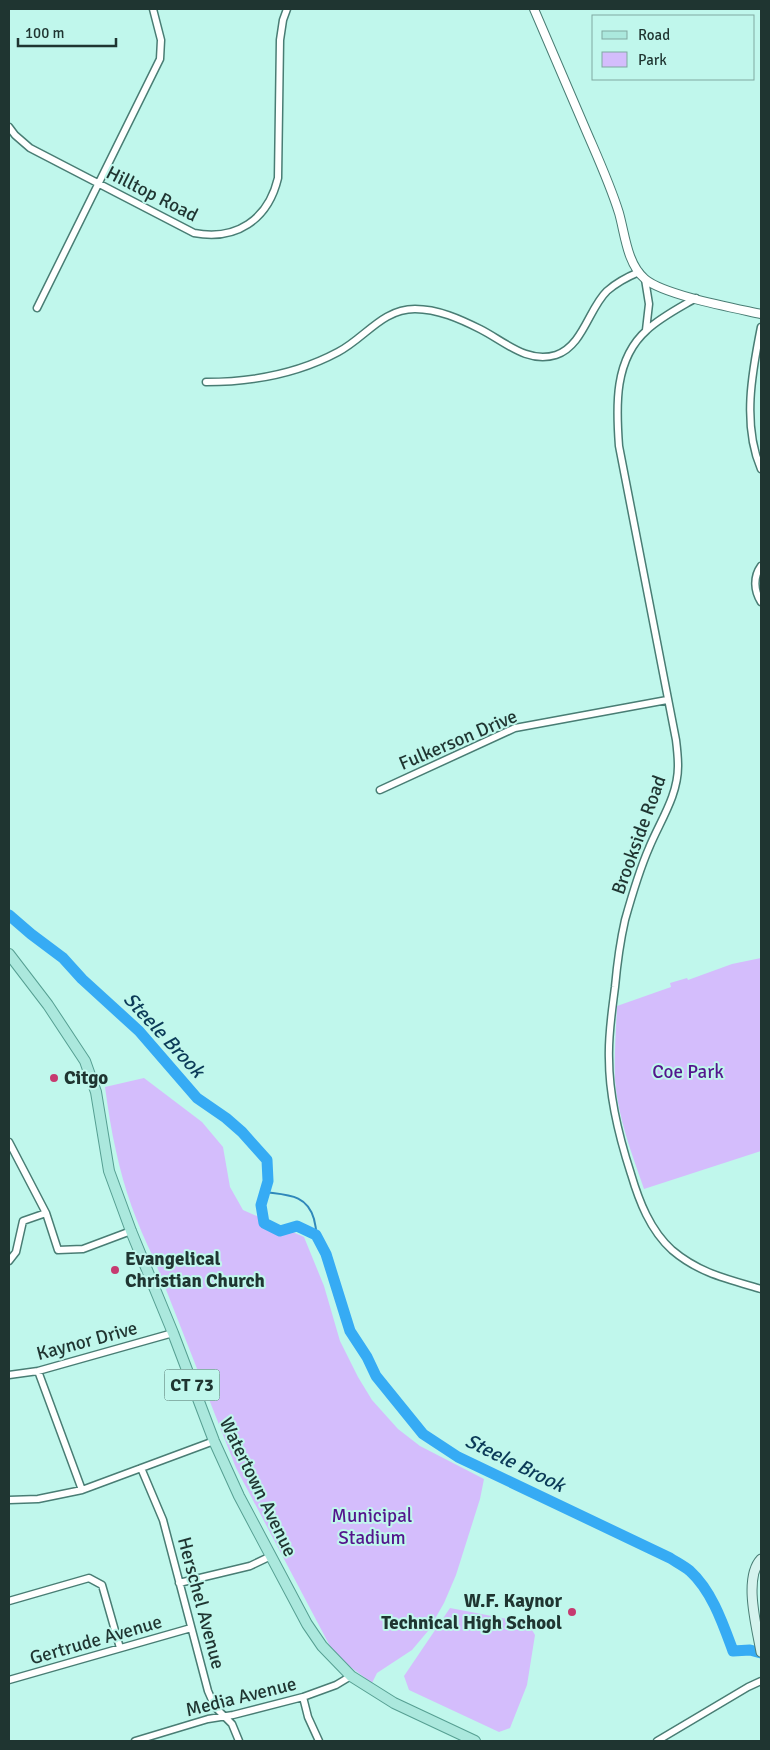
<svg xmlns="http://www.w3.org/2000/svg" width="770" height="1750" font-family="Signika,sans-serif">
	<style>
		.green { fill: #d4bdfc }
		.lines { fill: none; stroke-linecap: round; stroke-linejoin: round }
		.stream { stroke: #2f88ba; stroke-width: 2 }
		.river { stroke: #36abf4; stroke-width: 11 }
		.minor-casing { stroke: #497d74; stroke-width: 9 }
		.tertiary-casing { stroke: #497d74; stroke-width: 10 }
		.secondary-casing { stroke: #497d74; stroke-width: 11 }
		.primary-casing { stroke: #569f92; stroke-width: 12 }
		.minor { stroke: #fff; stroke-width: 6 }
		.tertiary { stroke: #fff; stroke-width: 8 }
		.secondary { stroke: #d5f3ee; stroke-width: 9 }
		.primary { stroke: #abe8dd; stroke-width: 10 }
		.poi-dot { fill: #c63a70; stroke: #c0f7ec; stroke-width: 2 }
		.labels { text-anchor: middle; dominant-baseline: central; stroke-width: 4; stroke-linejoin: round; paint-order: stroke }
		.shield { fill: #c0f7ec; stroke: #4f6f69; stroke-width: 1 }
		.shield-label { font-size: 18px; font-weight: bold; fill: #1f3531 }
		.street-label { font-size: 19px; fill: #1f3531; stroke: #c0f7ec }
		.park-label { font-size: 19px; fill: #54168d; stroke: #c0f7ec }
		.poi-label { font-size: 19px; font-weight: bold; fill: #1f3531; stroke: #c0f7ec; text-anchor: start }
		.water-label { font-size: 20px; font-style: italic; fill: #0b3b58; stroke: #c0f7ec }
	</style>
	<rect width="100%" height="100%" fill="#c0f7ec"/>
	<path class="green" d="M761,958v193l-117,38c-12,-35 -26,-71 -29,-109 -1,-24 1,-49 2,-74l54,-19 -1,-4 17,-5 1,2 44,-16z
		M144,1078l58,44 21,25 7,40 13,23 61,27 20,49 16,55 18,36 14,23 26,29 22,17 64,33 -4,20 -24,76 -12,28 -16,28 -16,19 -35,23 -5,10 -23,-17 -18,-18 -95,-180 -82,-209c-17,-35 -30,-70 -38,-108 -5,-21 -8,-43 -11,-64z
		M450,1608l78,15 7,12 -8,50 -17,43 -11,4 -90,-42 -5,-14z"/>
	<g class="lines">
		<path class="stream" d="M265,1192c22,3 42,2 49,27 1,6 3,11 2,16"/>
		<path class="river" d="M9,915l22,19 32,24 19,21 57,52 58,67 29,20 16,14 25,28 1,21 -7,24 3,18 16,8 17,-5 19,9 10,19 24,77 17,26 9,19 47,58 35,23 212,101c6,4 14,8 20,13 22,20 33,53 43,80l17,-1 11,3"/>
		<defs>
			<path id="minor" d="M9,127l6,8 15,13 164,85c42,8 74,-13 84,-55l2,-138 3,-20 4,-11
				M645,279l4,25 -3,26
				M696,298c-17,10 -35,19 -49,32 -33,29 -31,76 -28,116l57,294c1,8 2,17 2,26 0,30 -18,55 -29,82 -10,23 -17,47 -24,72 -5,22 -8,45 -10,67 -3,24 -7,48 -6,72 0,39 10,78 22,115 8,27 19,56 41,76 27,23 55,29 89,39
				M37,308l123,-249 1,-19 -8,-31
				M761,327c-9,45 -19,98 0,142
				M206,382c46,0 91,-8 132,-30 27,-14 44,-43 77,-43 23,0 45,10 65,20 24,12 47,35 76,26 27,-9 33,-47 51,-64 9,-8 20,-14 32,-19
				M761,566c-8,11 -7,25 0,36
				M380,790l135,-62 152,-28
				M9,1142l37,71 12,37 25,-1 48,-18
				M9,1261l7,-9 7,-31 23,-8
				M38,1371l44,119
				M9,1375l29,-4 135,-38
				M141,1468l22,52 45,171 7,16 17,17 7,17
				M9,1500l29,-1 44,-9 132,-49
				M179,1583l71,-17 21,-10
				M9,1601l80,-23 13,7 18,63
				M9,1680l182,-52
				M303,1697l5,20 11,24
				M135,1741l73,-22 25,-4 70,-18 33,-12 15,-9
				M657,1741l91,-54 13,-6"/>
			<path id="tertiary" d="M534,9c17,39 34,79 51,119 12,28 25,56 34,85 6,21 8,51 26,66 19,16 89,29 116,35"/>
			<path id="secondary" d="M761,1559c-18,19 -4,69 0,93"/>
			<path id="primary" d="M9,954l39,51 37,56 11,31 13,79 22,60 42,102 41,108 25,55 68,128 15,22 29,30 43,27 81,38"/>
		</defs>
		<use href="#minor" class="minor-casing"/>
		<use href="#tertiary" class="tertiary-casing"/>
		<use href="#secondary" class="secondary-casing"/>
		<use href="#primary" class="primary-casing"/>
		<use href="#minor" class="minor"/>
		<use href="#tertiary" class="tertiary"/>
		<use href="#secondary" class="secondary"/>
		<use href="#primary" class="primary"/>
	</g>
	<g class="poi-dot">
		<circle cx="54" cy="1078" r="5"/>
		<circle cx="115" cy="1270" r="5"/>
		<circle cx="572" cy="1612" r="5"/>
	</g>
	<g class="labels">
		<rect class="shield" x="164.5" y="1369.5" width="55" height="31" rx="4"/>
		<g class="shield-label">
			<text x="192" y="1385">CT 73</text>
		</g>
		<g class="street-label">
			<text transform="translate(152 194) rotate(27)">Hilltop Road</text>
			<text transform="translate(458 740) rotate(-23)">Fulkerson Drive</text>
			<text transform="translate(639 835) rotate(-70)">Brookside Road</text>
			<text transform="translate(87 1341) rotate(-15)">Kaynor Drive</text>
			<text transform="translate(258 1487) rotate(64)">Watertown Avenue</text>
			<text transform="translate(201 1603) rotate(75)">Herschel Avenue</text>
			<text transform="translate(96 1640) rotate(-16)">Gertrude Avenue</text>
			<text transform="translate(241 1697) rotate(-14)">Media Avenue</text>
		</g>
		<g class="park-label">
			<text x="688" y="1072">Coe Park</text>
			<text x="372" y="1516">Municipal<tspan x="372" dy="22">Stadium</tspan></text>
		</g>
		<g class="poi-label">
			<text x="64" y="1078">Citgo</text>
			<text x="125" y="1259">Evangelical<tspan x="125" dy="22">Christian Church</tspan></text>
			<text x="562" y="1601" text-anchor="end">W.F. Kaynor<tspan x="562" dy="22">Technical High School</tspan></text>
		</g>
		<g class="water-label">
			<text transform="translate(164 1035) rotate(47)">Steele Brook</text>
			<text transform="translate(515 1463) rotate(26)">Steele Brook</text>
		</g>
	</g>
	<rect width="770" height="1750" fill="none" stroke="#1f3531" stroke-width="20"/>
	<rect x="592" y="15" width="162" height="65" fill="#c0f7ec" stroke="#80a9a1"/>
	<rect x="602" y="31" width="25" height="8" fill="#abe8dd" stroke="#80a9a1"/>
	<text x="638" y="40" font-size="15" fill="#1f3531">Road</text>
	<rect x="602" y="52" width="25" height="15" fill="#d4bdfc" stroke="#80a9a1"/>
	<text x="638" y="65" font-size="15" fill="#1f3531">Park</text>
	<path d="M18 38v8h98v-8" fill="none" stroke="#1f3531" stroke-width="2.5"/>
	<text x="25" y="38" font-size="15" fill="#1f3531" stroke="#c0f7ec" stroke-width="4" paint-order="stroke">100 m</text>
</svg>
